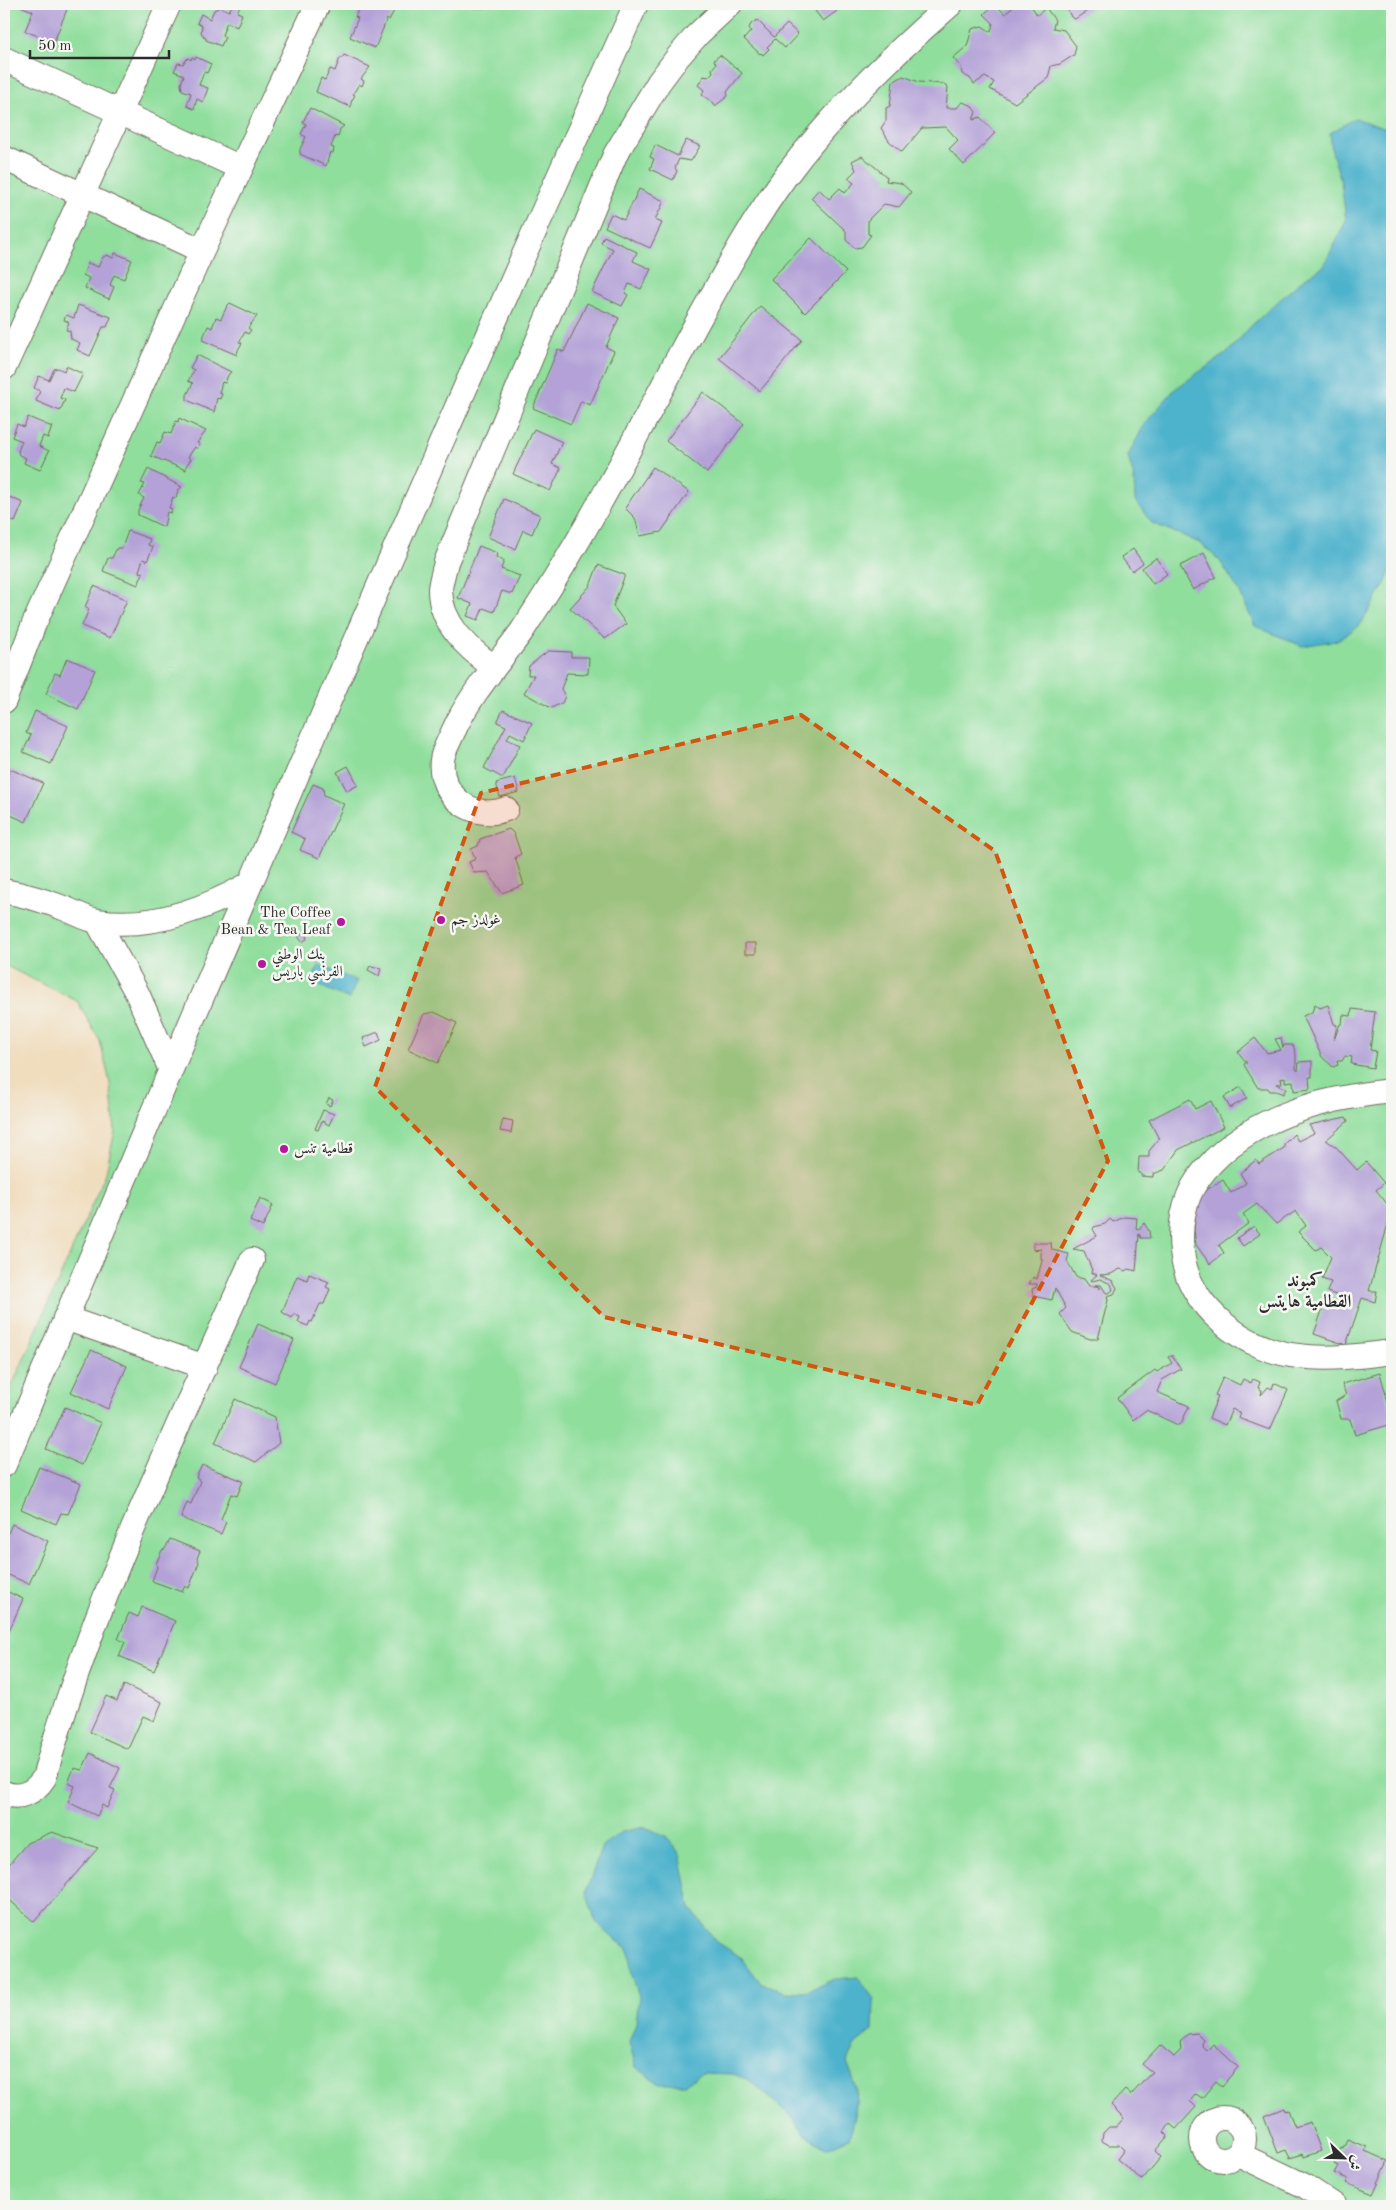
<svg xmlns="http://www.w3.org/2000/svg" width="1396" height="2210" font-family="'Old Standard TT',Amiri,serif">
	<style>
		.green { fill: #8fde9c; stroke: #5d8464 }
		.water { fill: #4db2cc; stroke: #3c6e7c }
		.building { fill: #b3a1d7 }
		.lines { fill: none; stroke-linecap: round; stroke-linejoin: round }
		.minor-casing { stroke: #70695e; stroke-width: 26 }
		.minor { stroke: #fff; stroke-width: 24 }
		.marked { fill: #d5540f; fill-opacity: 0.2; stroke: #d5540f; stroke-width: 4; stroke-dasharray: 10 6; stroke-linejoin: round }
		.poi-dot { fill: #b5179e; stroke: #f6f6f2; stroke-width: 2 }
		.labels { text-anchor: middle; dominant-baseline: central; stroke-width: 5; stroke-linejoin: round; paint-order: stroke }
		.poi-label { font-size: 15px; fill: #2b2b2b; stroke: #f6f6f2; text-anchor: start }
		.quarter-label { font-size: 18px; font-weight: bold; fill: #2b2b2b; stroke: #f6f6f2 }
	</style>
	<rect width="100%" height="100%" fill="#f6f6f2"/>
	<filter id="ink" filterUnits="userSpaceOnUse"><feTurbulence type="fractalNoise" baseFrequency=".02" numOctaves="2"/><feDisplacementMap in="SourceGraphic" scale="10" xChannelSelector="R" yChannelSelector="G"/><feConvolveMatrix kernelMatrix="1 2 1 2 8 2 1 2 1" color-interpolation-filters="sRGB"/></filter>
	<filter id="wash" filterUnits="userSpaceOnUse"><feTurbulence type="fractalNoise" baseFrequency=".0096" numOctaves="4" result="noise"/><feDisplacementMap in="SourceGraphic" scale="20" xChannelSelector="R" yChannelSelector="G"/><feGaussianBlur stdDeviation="1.12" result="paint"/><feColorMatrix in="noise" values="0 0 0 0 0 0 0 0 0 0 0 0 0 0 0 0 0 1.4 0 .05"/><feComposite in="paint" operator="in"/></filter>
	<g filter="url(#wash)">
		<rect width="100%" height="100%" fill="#f0ddbe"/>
		<path class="green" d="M4,4h1388v2202h-1388v-802l102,-231 9,-43 -5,-47 -10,-42 -23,-40 -73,-36z"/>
		<path class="water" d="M1355,118l37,13v435l-7,18 -24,40 -22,16 -37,6 -47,-20 -16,-35 -19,-30 -20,-18 -48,-20 -17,-22 -1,-23 -6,-22 17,-33 30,-34 53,-37 24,-27 31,-28 19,-17 21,-13 23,-46 -5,-40 -9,-29 -2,-19z
			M319,965l38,16 -8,18 -38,-17z
			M645,1827l21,9 14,18 11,55 26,33 25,16 18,24 26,11 23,-3 26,-11 23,-2 16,22 -1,31 -18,14 -8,18 10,27 -2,27 -6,22 -23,10 -20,-12 -14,-19 -43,-37 -16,-6 -31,-1 -17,11h-25l-24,-17 -7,-25 7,-19 3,-27 -7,-21 -4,-27 -15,-10 -17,-16 -10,-30 16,-46 19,-14z"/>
		<g id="blocks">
			<path class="building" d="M21,4h48l-15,38 -29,-11 8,-20 -13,-5z
				M233,4h8l-4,8 5,2 -5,13 -10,-5 -5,13 3,2 -4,9 -15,-6v-2l-3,-1 1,-2 -3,-2 1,-7 -5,-3 4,-9 9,5 4,-9 6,-3 9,4z
				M356,4h28l11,5 -6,11 -2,-1 -12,29 -25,-11 8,-19 -3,-1 5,-11z
				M824,4h8l5,7 -14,10 -8,-10z
				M995,4l10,10 12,-10h13l7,11 9,-7 9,12 -2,8 11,2 12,16 -2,9 -14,9 -9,2 -3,12 -33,25 -25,-14 4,-7 -9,-5 -11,7 -4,-6 -8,-4 -1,-7 -8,-9 14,-12 5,-17 10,-3 9,6 2,-9 -9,-9z
				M1065,4h33l-23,15 -4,-2z
				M757,20l17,17 13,-13 11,10 -13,14 -10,-9 -8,8 2,2 -6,6 -2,-2 -1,1 -16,-15 7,-8 -2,-3 2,-4z
				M344,55l26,12 -9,12 3,2 -2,5 -3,-2 -6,10 2,1 -4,7v5l-35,-15 5,-14 4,2 5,-11 5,2 5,-13h2z
				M720,55l22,18 -15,19 1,4 -13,10 -1,-3 -12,-8 2,-5 -6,-5 6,-9 4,1 5,-5 -1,-3 4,-5 -2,-4z
				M192,57l3,2 1,-2 15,7 -4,9 -3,-1 -5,13 9,3 -5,14 -6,-3 -3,10 -7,-3 4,-13 -9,-3 -1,-6 3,-9 -10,-4 4,-8 5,1 3,-4 2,-2 3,2z
				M903,76l16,6 25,2 4,3 -2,21h11l5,-6 9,3 5,7 -3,8 7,-3 15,16 -31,32 -15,-16 9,-9 -12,-13 -24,1 -20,24 -13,-11 -8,-13 5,-7v-13l4,-2 3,-24z
				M310,108l34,18 -4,3 -2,8 -3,-1 -4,11 3,1 -1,5 -3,-1 -4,14 -26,-12v-5l6,-12 -5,-3 5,-10 -3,-2z
				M686,140l14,6 -9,15 -12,-2 -4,9 2,3 -4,9 -23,-11 4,-10 -4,-2 5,-12 23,11z
				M862,156l25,21 -1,4 15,2 10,9 -12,15 -15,-3 -16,16v14l3,1 -9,12 -7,1 -9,-8v-9l-35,-33 8,-9 10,10 11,-11 5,5 9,-10 -6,-5 8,-8 -4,-9z
				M639,189l25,12 -9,19 7,3 -12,25 -45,-21 6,-13 13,6z
				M604,236l33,16 -4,9 18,8 -10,20 -12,-5 -4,9 3,2 -6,11 -30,-14 21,-43 -12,-6z
				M811,238l35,34 -41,41 -34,-34z
				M115,253l17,7 -8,19 -10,-4 -4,10 4,2 -5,12 -24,-11 4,-10 -6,-3 5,-12 10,4 5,-10 4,-2 6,3z
				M230,303l27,13 -9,12 3,2 -3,4 -3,-2 -6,10 3,1 -4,7 -1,5 -35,-15 6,-14 4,2 4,-11 5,2 6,-13z
				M587,303l32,15 -13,29 8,4 -24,54 -9,-4 -10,23 -38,-16 25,-59 6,3z
				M78,305l33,12 -4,10h-4l-13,29 -13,-6 3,-7 -9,-4 -1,-8 -4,-1 3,-8 -5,-2 2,-5 8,3z
				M760,306l42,34 -42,51 -41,-33z
				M197,355l34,17 -3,3 -3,8 -3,-1 -3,11 3,1 -2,5 -3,-1 -3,14 -27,-12v-5l6,-12 -5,-2 6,-11 -4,-2z
				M66,366l17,8 -9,18 -10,-4 -4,10 5,2 -5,11 -24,-10 4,-10 -6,-3 5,-12 10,4 5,-11 4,-1 6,3z
				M703,392l41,32 -37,49 -41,-32z
				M28,417l24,10 -4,11 -5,-2 -4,10 10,5 -9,19 -16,-7 2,-5 -7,-3 -1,-4 4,-10 -10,-4 5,-13 7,3z
				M179,418l27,13 -9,12 3,1 -3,5 -2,-2 -7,10 3,2 -5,7v4l-35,-14 6,-14 3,1 5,-11 6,2 5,-13 2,1z
				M534,429l28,13 -10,22 9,4 -11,23 -37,-17z
				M653,467l36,25 -28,40 -21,4 -5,-18 -10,-10z
				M148,469l34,18 -4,3 -2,8 -3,-1 -4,11 3,1 -1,4 -4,-1 -3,15 -26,-12v-5l6,-12 -5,-3 6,-11 -4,-1z
				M7,496l16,7 -8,19 -10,-4 -1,4v-22z
				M504,499l36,16 -8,19 -9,-4 -8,19 -27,-12z
				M128,531l22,8 -2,6 5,2 -6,14 -4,-2 -3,9 -1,4 4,1 -5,12 -35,-14 5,-13h4l5,-10h5z
				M479,546l18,7 -1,4 8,4 -3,8 19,7 -8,18 -10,-3 -8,21 -11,-4 -5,12 -11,-4 5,-12 -14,-6z
				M1133,549l10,14 -11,8 -11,-14z
				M1204,553l12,24 -23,13 -13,-24z
				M1156,558l11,16 -14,10 -11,-16z
				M598,565l27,10 -12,31 13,18 -21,15 -35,-31 20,-22z
				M94,586l33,14 -17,38 -28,-12 7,-17 -4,-2z
				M548,651l23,1v5h18l-1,17 -21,-1 -6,16 4,7 -3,7 -11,5 -27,-15 10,-18h-6l1,-9z
				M67,658l28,12 -17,39 -32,-15 9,-21 5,2z
				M503,710l29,13 -8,17 -14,-7 -3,6 13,6 -17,33 -19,-10 22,-42 -9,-4z
				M35,711l33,15 -17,38 -28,-12 8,-17 -5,-2z
				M348,766l10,19 -11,6 -10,-19z
				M10,769l33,14 -17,39 -22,-10 2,-19 -2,-1v-8z
				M515,778l4,14 -19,5 -4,-14z
				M313,784l10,4 1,7 20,9 -25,54 -19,-8 5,-11 -14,-7z
				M509,829l5,5 7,20 -6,3 9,28 -22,8 -14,-21 -14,1 -5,-11 7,-3 -5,-10 7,-3 2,-7z
				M305,932l2,7 -5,3 -4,-6z
				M745,943h11v11h-11z
				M370,966l11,2 -2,8 -11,-6z
				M1315,1004l5,4 8,-3 6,19 3,1 -3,15 6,-16h2l1,-9 8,1 1,-7 23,3 -5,38 6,1 -3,17 -22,-4 1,-7 -7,-1 -3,5h-5l1,4 -5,2 -11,-10 -19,-41 9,-4z
				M434,1012l23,11 -19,40 -30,-14 16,-35z
				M378,1032l3,8 -15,7 -3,-9z
				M1255,1038l12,15 14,-3 -6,-11 6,-1 2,10 1,-3h9l3,9v15l2,2 1,-9 13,-1v16h-3l1,12 -16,2 -1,-10 -8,1v-5l-4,1 1,5 -6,1 10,5 -3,5 -7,-3h-6l-2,-3h-10l-14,-23 1,-2h2l-9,-11z
				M1241,1087l6,11 -17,10 -6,-11z
				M329,1098l4,2 -3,6 -4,-2z
				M1190,1099l5,10 16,-8 13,26 -46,23 -14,20 -11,4v3l-12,-1v-3h-3l1,-16h10v-6l10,-12 -10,-19z
				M323,1110l11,4 -5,11 -7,-4 -4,9 -3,-1z
				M1346,1117l2,4 -22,19 10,7 21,23 9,-8 18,21 -8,7 16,20 -23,81h8l-2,11 -13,-4 -16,47 -32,-11 12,-35 7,2 9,-4 -15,-5 4,-10 -9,-3 9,-22 -10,-10 -5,3 -18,-18 8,-6 -10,-15 -20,13 -19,-20 -14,10 6,9 -30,22 5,8 -14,11 -14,-19 -2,-15 3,-27 4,-10 22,-13 8,13 15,-10 -6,-10 16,-13 3,4 25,-16v-4l10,-10 4,7 16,-8 -5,-8z
				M503,1119l10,2 -2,12 -11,-2z
				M260,1198l13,7 -10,22 -13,-6z
				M1124,1217l13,1 -1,10 3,1 5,-6 5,8 1,7h-9l-2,-4 -3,37 -7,-2 -3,2 -6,-2 -9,5 -11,1 13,6 4,7 -3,6 -7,2 1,4 -10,39h-8l-18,-7 -12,-18 6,-6 -11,-20 -3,12 -19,-4 -1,-7 5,-2v-3h-8l4,-7 4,2 5,-18 2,-1 -3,-1v-10l-8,1v-7h18l1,7 17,4 -2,7 9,16 8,2 5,7h8l3,3v-2l-5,-2h6l5,8h3l4,-3 -2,-6 -11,-5 -8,2 -1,-1 6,-5 -6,-3 1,-2 -8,-19 -11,-2 24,-13 -4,-7 1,-2 11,-3 5,-5 3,3z
				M1254,1226l6,8 -17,12 -6,-8z
				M309,1274l20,8 -3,5 4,2 -6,15h-4l-8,18 -2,-1 -2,5 -10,-4 2,-5 -6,-3 -2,4 -10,-6 15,-36 10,4z
				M258,1324l36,16 -19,43 -36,-16z
				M91,1350l36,16 -19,43 -37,-17z
				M1172,1355l9,14 -19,11 -5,12 32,14 -8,18 -3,1 -32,-15 -13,10 -16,-22 38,-28 2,2 15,-9 -4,-6z
				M1380,1373l12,43v8l-37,11 -5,-16h-9l-5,-18 10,-6 -4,-11z
				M1223,1377l17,8 3,-6 8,4 2,-4 7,3 -2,6 4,2 -1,5 7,-8 4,2 2,-6 14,7 -18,40 -32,-12 2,-5 -8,-4 -7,16 -16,-7 9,-22 -3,-1z
				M235,1399l40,18 4,26 -23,19 -41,-19z
				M65,1407l36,16 -19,42 -36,-16z
				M202,1465l41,16 -6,15 -6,-2 -10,25 5,3 -5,12 -40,-16 6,-16 4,2 9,-23 -4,-3z
				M39,1467l42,17 -13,30 -7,-1 -5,11 -35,-15z
				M12,1524l36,17 -19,43 -25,-11v-31z
				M170,1539l30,12 -3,7 2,4 -10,26 -4,-2 -3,6 -30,-11 5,-14 -1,-3 6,-14 3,-1z
				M4,1590l19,9 -19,43z
				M142,1607l33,14 -21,50 -35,-15 6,-14 -7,-3 11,-26 9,4z
				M124,1685l38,17 -8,19 -11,-5 -15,33 -38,-17 16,-36 11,5z
				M90,1753l30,15 -10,20 5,2 -8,18 -5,-3 -5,11 -29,-14 7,-16 -7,-3 6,-15 8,2z
				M52,1832l46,16 -64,74 -30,-27v-25l23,-27z
				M1197,2033l6,6 -1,7 5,5 6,-7 25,23 -16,19 -6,-5 -14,17 -6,-4 -6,7 6,6 -20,22 -6,-5 -6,8 4,4 -13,15 6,6 -19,23 -25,-21 7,-9 -5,-5h-10l-7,-4 1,-8 6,-6h7l8,-9 -13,-13 14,-15 6,5 21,-23 -10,-8 18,-19 14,12 7,-7 -1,-9 8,-7z
				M1284,2108l1,3 3,-1 7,17 15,-5 11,29 -17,6 -1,-3 -13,4 -4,-8 -8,3 -14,-37z
				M1347,2139l20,8 -2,4 23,10 -15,33 -27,-11 2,-4 -14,-6 4,-7 -4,-2 7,-17 2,1z"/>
		</g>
	</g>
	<g filter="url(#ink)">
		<use href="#blocks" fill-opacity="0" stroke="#70695e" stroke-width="1"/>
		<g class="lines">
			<defs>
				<path id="minor" d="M4,59l237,109
					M4,158l198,93
					M4,368l165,-364
					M493,667c-25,-19 -53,-43 -53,-78 1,-9 4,-18 6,-27l169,-407 44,-73 18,-24 21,-24 32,-30
					M4,701l30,-77 168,-373 116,-247
					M506,809c-32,13 -68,-14 -64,-49 1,-9 7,-19 11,-28 17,-38 45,-68 69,-101 11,-17 22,-34 33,-52 50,-81 93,-166 138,-249 29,-52 57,-105 92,-153 48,-65 106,-121 166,-173
					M4,891c21,4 42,10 62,18 10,4 22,11 32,12 52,8 105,-11 150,-36
					M97,921l40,72 33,75
					M1392,1091c-71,7 -150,27 -194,88 -15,21 -19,49 -16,73 6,55 62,98 116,104 30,4 64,0 94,-4
					M65,1318l140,49
					M4,1465c205,-489 414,-977 632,-1461
					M4,1793c16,7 31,-1 40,-15 50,-180 133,-348 208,-518
					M1202 2139a21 21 0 1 1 42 0a21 21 0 1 1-42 0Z
					M1238,2154l67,32 30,20"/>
			</defs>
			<use href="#minor" class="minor-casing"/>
			<use href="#minor" class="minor"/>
		</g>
	</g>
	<path class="marked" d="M801,715l194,136 113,310 -131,244 -373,-88 -229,-230 106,-294z"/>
	<g class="poi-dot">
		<circle cx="441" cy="920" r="5"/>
		<circle cx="341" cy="922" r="5"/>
		<circle cx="262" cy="964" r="5"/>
		<circle cx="284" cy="1149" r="5"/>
	</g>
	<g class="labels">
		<g class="poi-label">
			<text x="331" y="913" text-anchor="end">The Coffee<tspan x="331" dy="17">Bean &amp; Tea Leaf</tspan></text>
			<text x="451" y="920">غولدز جم</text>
			<text x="272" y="955">بنك الوطني<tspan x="272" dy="17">الفرنسي باريس</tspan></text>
			<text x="294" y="1149">قطامية تنس</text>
		</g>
		<g class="quarter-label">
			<text x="1305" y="1281">كمبوند<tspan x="1305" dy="21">القطامية هايتس</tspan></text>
		</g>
	</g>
	<rect width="1396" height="2210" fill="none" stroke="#f6f6f2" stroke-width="20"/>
	<g transform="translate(1344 2158) rotate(113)" stroke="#f6f6f2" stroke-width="4" paint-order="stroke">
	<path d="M0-4L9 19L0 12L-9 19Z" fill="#2b2b2b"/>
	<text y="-8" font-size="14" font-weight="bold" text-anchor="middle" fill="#2b2b2b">ش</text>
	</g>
	<path d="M30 50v8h139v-8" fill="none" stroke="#2b2b2b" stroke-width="2.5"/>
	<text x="38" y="50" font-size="15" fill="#2b2b2b" stroke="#f6f6f2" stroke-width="4" paint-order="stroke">50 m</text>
</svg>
